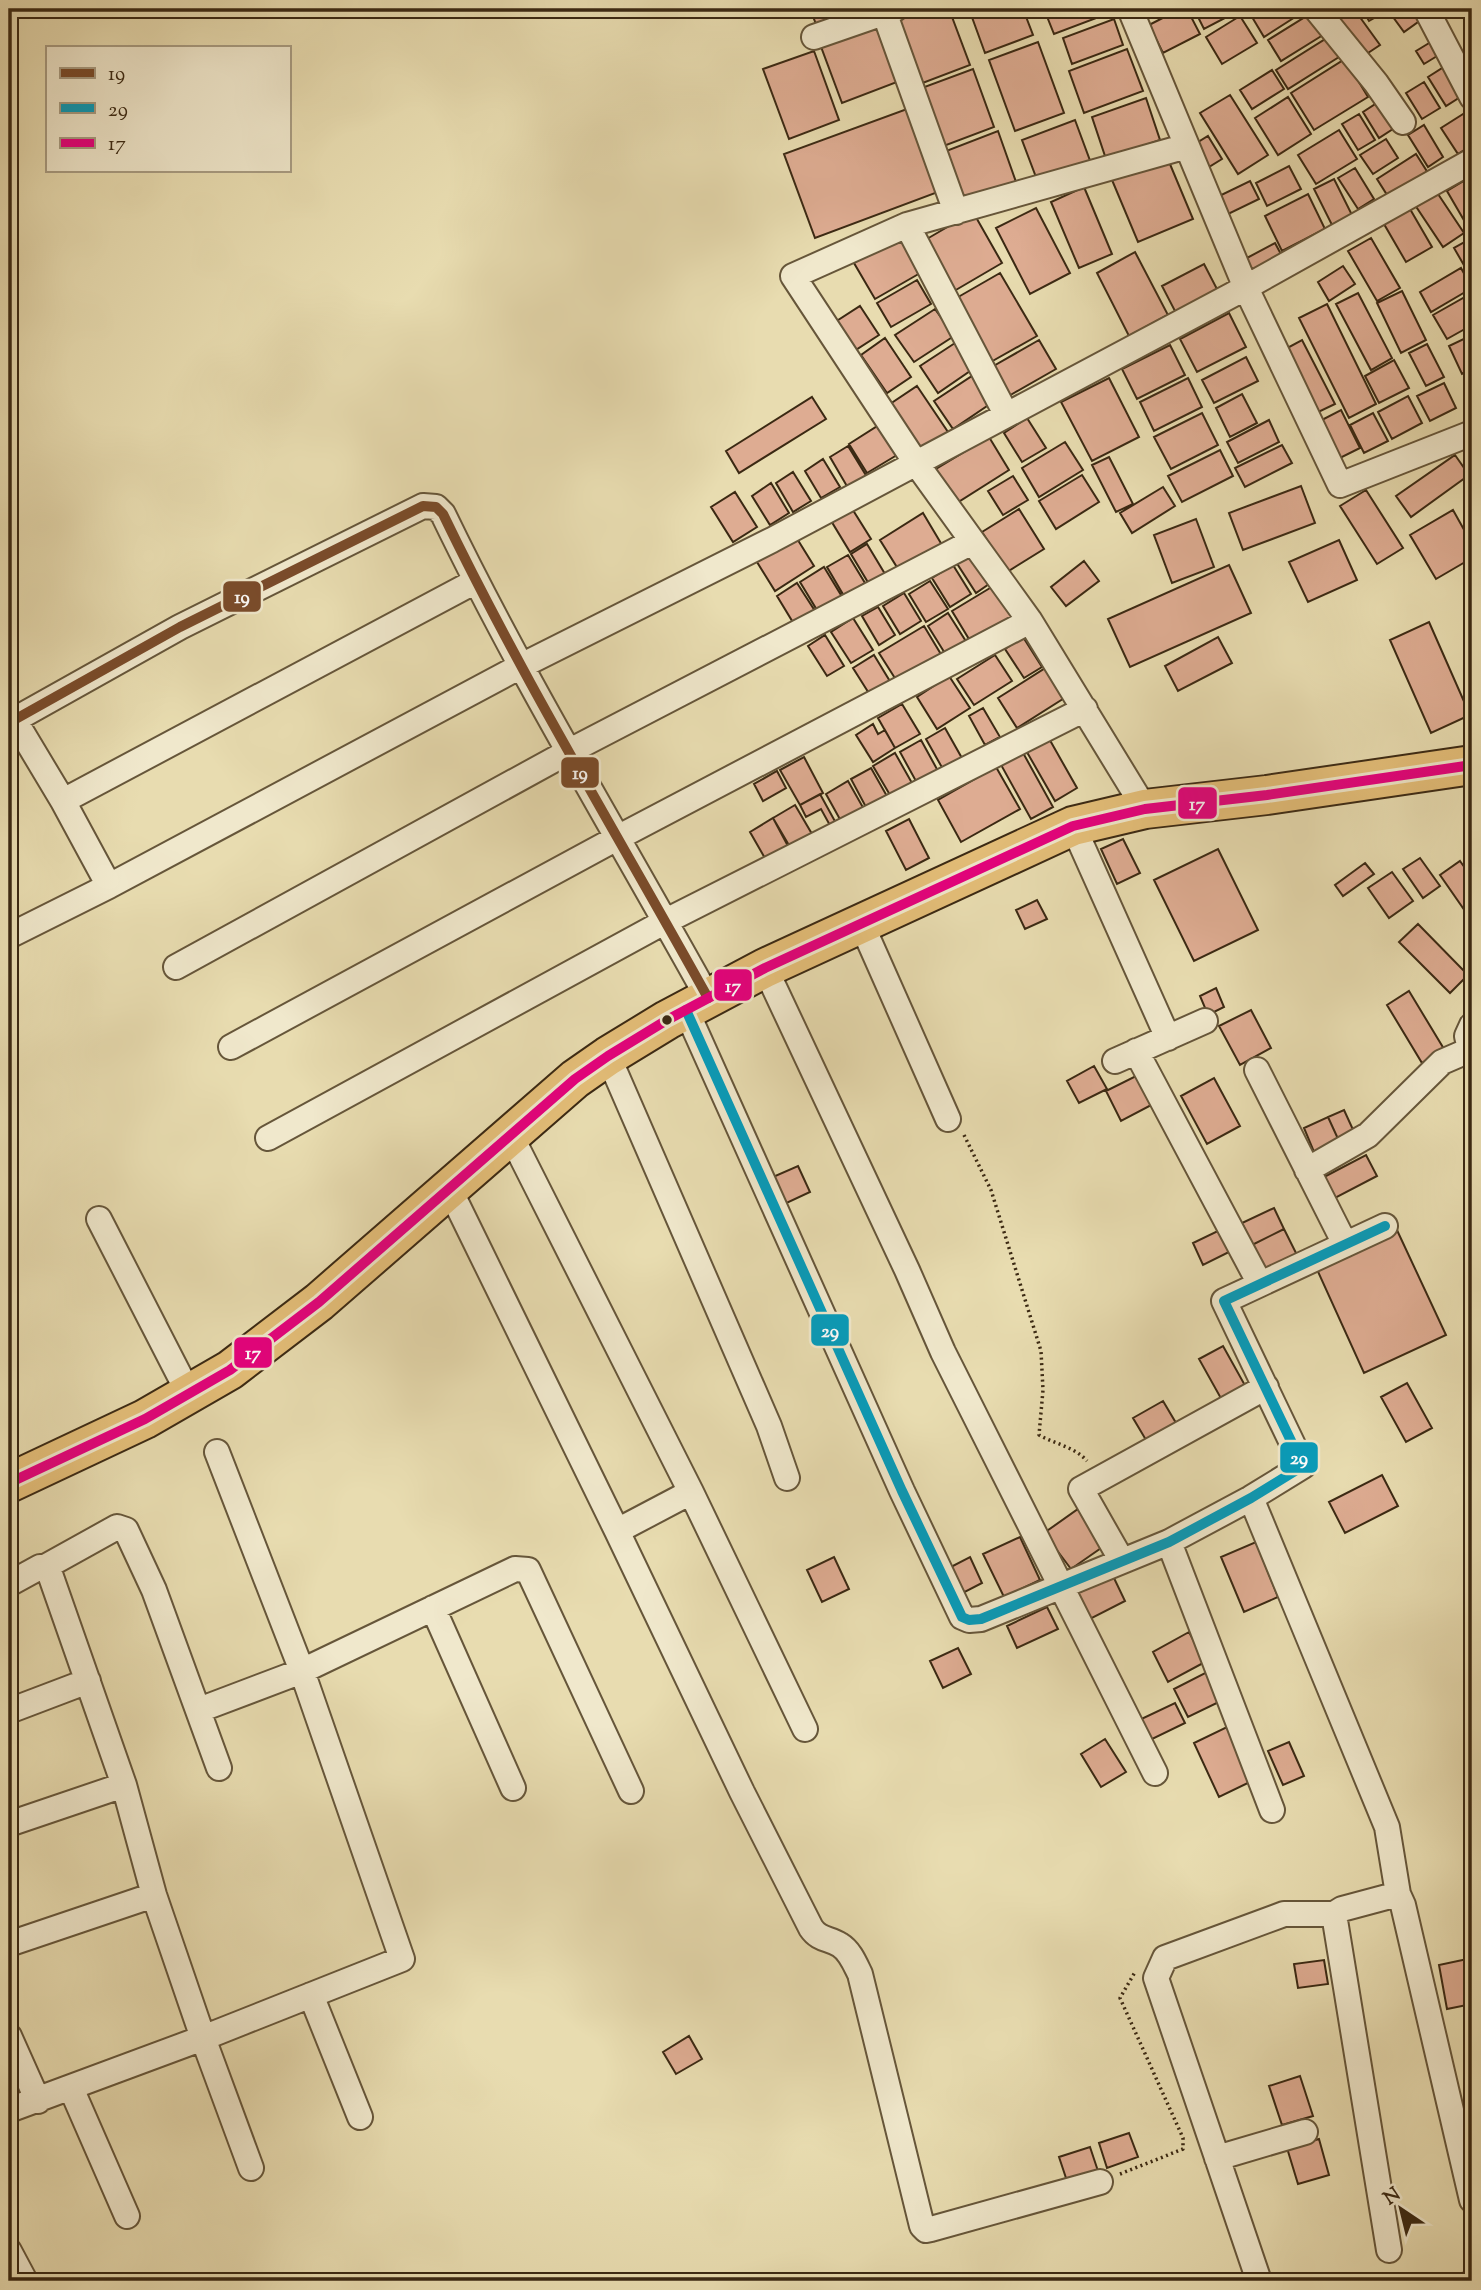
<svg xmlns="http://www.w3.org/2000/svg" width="1481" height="2290" font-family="'Sorts Mill Goudy',serif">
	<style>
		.building { fill: #deac92; stroke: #3b2913; stroke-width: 2 }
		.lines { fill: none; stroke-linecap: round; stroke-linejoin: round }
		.minor-casing { stroke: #66563a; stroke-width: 28 }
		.primary-casing { stroke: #3b2913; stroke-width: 42 }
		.path { stroke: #3b2913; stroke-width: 3.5; stroke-dasharray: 2 3.5; stroke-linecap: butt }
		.minor { stroke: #f0e8cc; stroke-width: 24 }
		.primary { stroke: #e4be78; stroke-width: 38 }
		.bus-1-casing { stroke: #f0e8cc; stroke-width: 16 }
		.bus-2-casing { stroke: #f0e8cc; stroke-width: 16 }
		.bus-3-casing { stroke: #f0e8cc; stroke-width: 16 }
		.bus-1 { stroke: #7a4b2a; stroke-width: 10 }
		.bus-2 { stroke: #069cbb; stroke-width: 10 }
		.bus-3 { stroke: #e5007d; stroke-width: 10 }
		.bus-dot { fill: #3b2913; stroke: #f0e8cc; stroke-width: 2.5 }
		.line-badge { stroke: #f0e8cc; stroke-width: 2.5 }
		.badge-label { font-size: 19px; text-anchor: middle; font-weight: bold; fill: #fff }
	</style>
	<rect width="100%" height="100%" fill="#e8dcb0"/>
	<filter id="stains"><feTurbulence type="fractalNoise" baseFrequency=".00286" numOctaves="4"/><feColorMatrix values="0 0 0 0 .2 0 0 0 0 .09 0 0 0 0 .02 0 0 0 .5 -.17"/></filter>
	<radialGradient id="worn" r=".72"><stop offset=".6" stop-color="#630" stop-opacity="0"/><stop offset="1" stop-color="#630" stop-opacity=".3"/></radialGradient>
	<path class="building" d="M810,9h47l-41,15z
		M926,9h23l21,56 -50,19 -24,-64z
		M969,9h54l10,26 -48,18z
		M1044,9h61l2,5 -53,20z
		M1180,9h7l13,25 -37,19 -14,-28z
		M1194,9h48l-38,20z
		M1255,9h46l2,3 -39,25 -15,-25z
		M1354,9l26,36 -18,12 -26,-36z
		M1362,9h28l-21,12z
		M1404,9h15l6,8 -21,15 -11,-15z
		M1310,14l13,21 -42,26 -13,-21z
		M1240,16l17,27 -35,21 -16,-27z
		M1114,19l9,26 -51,19 -9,-26z
		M875,24l22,58 -55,21 -22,-59z
		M1439,37l8,13 -23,14 -8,-13z
		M1327,38l12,19 -51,32 -12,-19z
		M1038,42l26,71 -49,18 -26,-71z
		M1127,49l16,42 -59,22 -15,-42z
		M814,51l25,69 -50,19 -26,-70z
		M1345,59l23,38 -54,33 -23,-37z
		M1447,65l18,29 -19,12 -18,-29z
		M973,69l21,58 -53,20 -22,-58z
		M1272,70l12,19 -32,20 -12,-19z
		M1424,82l16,26 -18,11 -16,-26z
		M1230,95l38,60 -30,19 -38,-61z
		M1288,97l23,37 -33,21 -23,-37z
		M1146,98l14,42 -54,19 -14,-42z
		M1380,101l16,26 -17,11 -16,-26z
		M907,109l31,83 -123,46 -31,-84z
		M1471,109l1,36 -14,9 -17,-26z
		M1359,114l16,26 -17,10 -16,-26z
		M1075,120l17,46 -53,19 -17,-45z
		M1424,125l19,32 -15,10 -20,-32z
		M1339,130l18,29 -41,25 -18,-29z
		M998,131l18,51 -56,21 -19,-50z
		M1208,136l14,23 -18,11 -14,-23z
		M1386,139l12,19 -25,16 -13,-19z
		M1416,154l12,19 -39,25 -12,-19z
		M1167,157l26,62 -55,23 -26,-62z
		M1289,166l12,23 -34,17 -11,-23z
		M1355,168l19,31 -16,10 -20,-31z
		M1472,176v58l-25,-43z
		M1334,179l18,36 -20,10 -18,-36z
		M1250,181l9,18 -37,18 -9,-18z
		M1084,187l28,67 -33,14 -28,-66z
		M1436,191l28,42 -21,14 -28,-42z
		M1308,194l17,35 -43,22 -17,-35z
		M1036,208l34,65 -40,21 -34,-66z
		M1410,209l22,38 -26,15 -22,-38z
		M973,212l29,51 -53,31 -29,-51z
		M901,236l21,36 -47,27 -21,-36z
		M1371,238l29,50 -23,13 -29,-50z
		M1472,238v41l-18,-31z
		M1275,243l8,15 -31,16 -7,-15z
		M1135,252l33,63 -39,21 -32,-63z
		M1204,264l14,27 -42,22 -14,-27z
		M1343,266l12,18 -26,17 -11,-19z
		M1461,268l11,20 -41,24 -11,-20z
		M1000,273l37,63 -48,27 -36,-63z
		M917,280l14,24 -40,23 -14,-24z
		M1402,291l24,49 -25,13 -24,-50z
		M1358,293l34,65 -21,12 -35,-66z
		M1472,293v32l-25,14 -14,-24z
		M1327,304l49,100 -27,14 -50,-100z
		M860,306l19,29 -28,18 -19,-29z
		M935,309l19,27 -40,26 -19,-27z
		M1229,313l17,34 -49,25 -17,-33z
		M1472,335v34l-10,5 -13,-28z
		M885,338l26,39 -24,16 -26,-38z
		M1039,340l17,29 -49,28 -17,-29z
		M1302,340l33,64 -25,12 -32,-63z
		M955,343l18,26 -35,24 -18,-27z
		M1427,344l17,33 -18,9 -17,-33z
		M1170,345l15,30 -48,24 -15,-30z
		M1246,357l12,24 -44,22 -12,-23z
		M1394,360l15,28 -30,15 -14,-27z
		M972,376l18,28 -37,25 -19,-28z
		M1109,378l30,59 -47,24 -31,-59z
		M1188,378l14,29 -48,24 -14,-29z
		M1444,383l12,25 -26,13 -13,-25z
		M917,386l31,46 -28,18 -30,-46z
		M1242,394l15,29 -27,14 -14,-29z
		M1408,396l14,27 -30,16 -14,-27z
		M812,397l14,22 -87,54 -13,-22z
		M1341,410l19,38 -24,12 -20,-37z
		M1202,413l16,32 -47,24 -17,-32z
		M1373,413l15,28 -24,12 -14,-28z
		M1027,418l19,30 -24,14 -18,-29z
		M1269,420l10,22 -41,21 -11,-21z
		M879,425l18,30 -30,18 -18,-29z
		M989,437l20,33 -57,36 -21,-34z
		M1065,442l18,28 -44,27 -17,-29z
		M1282,445l10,18 -47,24 -10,-19z
		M848,446l19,31 -19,11 -18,-31z
		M1220,450l13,26 -51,26 -14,-26z
		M1455,455l14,20 -58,42 -15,-21z
		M1109,457l24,47 -17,8 -24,-47z
		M823,459l17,28 -19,11 -16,-27z
		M793,472l18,29 -18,11 -17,-29z
		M1082,475l17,27 -43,27 -17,-28z
		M1013,476l15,24 -25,15 -15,-24z
		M771,483l18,30 -19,12 -18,-29z
		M1301,486l14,37 -72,27 -14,-37z
		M1163,487l12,19 -43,27 -12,-20z
		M1366,490l37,58 -26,16 -37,-58z
		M735,492l22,35 -24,15 -22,-35z
		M851,507l20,32 -21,13 -20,-33z
		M1019,509l25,40 -37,23 -25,-40z
		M1453,510l19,34v14l-36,21 -26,-44z
		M923,513l19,32 -42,27 -20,-32z
		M1196,519l18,48 -42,16 -18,-48z
		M796,537l18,29 -39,25 -18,-29z
		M1339,540l18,40 -49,22 -19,-40z
		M867,544l18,30 -16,10 -18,-30z
		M970,553l19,31 -13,9 -20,-31z
		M848,555l17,28 -21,13 -17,-29z
		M1084,561l15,20 -33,25 -15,-19z
		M953,565l18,29 -21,13 -18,-29z
		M1229,565l22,48 -121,54 -22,-48z
		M824,567l20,33 -24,15 -20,-33z
		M930,581l18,28 -22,13 -17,-28z
		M797,583l18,28 -21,13 -17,-28z
		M995,585l20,32 -43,27 -20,-33z
		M904,593l17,28 -21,13 -17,-28z
		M878,607l17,28 -16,10 -17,-29z
		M948,613l19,30 -21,12 -18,-29z
		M853,618l20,32 -22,13 -20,-31z
		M1429,622l41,93 -39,18 -41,-93z
		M924,626l18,30 -44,27 -19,-30z
		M825,635l19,31 -17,10 -19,-30z
		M1023,637l19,30 -18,11 -19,-29z
		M1218,637l14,26 -54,28 -13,-25z
		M874,655l17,28 -21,12 -17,-27z
		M995,655l17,26 -38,24 -17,-26z
		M1047,667l19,30 -49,31 -19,-30z
		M949,676l21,32 -33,21 -20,-32z
		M902,704l18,30 -25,14 -17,-30z
		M983,708l17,29 -15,8 -16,-29z
		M873,724l5,10 7,-4 10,18 -22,14 -17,-27z
		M945,728l18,32 -19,11 -18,-32z
		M1047,735l30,53 -22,13 -31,-54z
		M921,740l17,31 -21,12 -17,-31z
		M1022,751l31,56 -22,12 -31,-56z
		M895,753l17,30 -22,12 -17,-29z
		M804,757l19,36 -23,12 -20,-35z
		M996,767l24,42 -59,33 -23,-42z
		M871,768l17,30 -21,11 -16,-30z
		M777,771l9,17 -23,13 -9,-17z
		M848,781l17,30 -23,12 -16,-29z
		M820,794l17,31 -5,4 -11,-20 -15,8 -6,-12z
		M795,805l17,29 -22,13 -17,-29z
		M773,818l16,30 -23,12 -16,-28z
		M909,819l20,39 -23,12 -20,-39z
		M1123,839l17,34 -23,11 -16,-35z
		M1218,849l40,81 -64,31 -40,-81z
		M1420,858l20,28 -17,12 -20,-29z
		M1460,861l12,17v43l-32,-46z
		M1365,863l9,11 -31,22 -8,-11z
		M1392,872l21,29 -24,17 -21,-30z
		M1037,900l10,19 -22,10 -9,-19z
		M1418,924l50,51 -18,18 -51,-51z
		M1216,988l8,19 -16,8 -8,-19z
		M1409,991l35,58 -22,14 -35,-58z
		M1251,1010l20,38 -31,17 -21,-39z
		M1094,1066l13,23 -28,14 -12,-22z
		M1142,1073l15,29 -36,19 -15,-30z
		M1214,1078l26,48 -33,18 -26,-48z
		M1344,1110l11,24 -16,7 -11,-24z
		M1328,1117l11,24 -25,11 -10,-24z
		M1366,1155l11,21 -42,22 -11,-21z
		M798,1166l12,26 -32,15 -12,-27z
		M1274,1208l10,21 -32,16 -10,-22z
		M1224,1228l11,21 -32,16 -10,-22z
		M1396,1228l50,107 -82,38 -49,-108z
		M1284,1229l13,26 -32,15 -13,-25z
		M1223,1346l24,43 -24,13 -24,-43z
		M1407,1383l25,45 -26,14 -25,-45z
		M1163,1401l13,22 -30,17 -13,-22z
		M1382,1475l16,31 -53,27 -16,-31z
		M1078,1509l26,37 -33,23 -27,-36z
		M1020,1537l20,43 -36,17 -21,-43z
		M1256,1542l22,55 -34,15 -23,-55z
		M834,1557l15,32 -27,13 -15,-32z
		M970,1557l12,26 -25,13 -12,-26z
		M1113,1576l12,25 -37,19 -12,-26z
		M1047,1607l11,22 -41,19 -10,-22z
		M1189,1632l16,30 -37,20 -15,-30z
		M958,1648l13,26 -28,14 -13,-27z
		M1209,1671l14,29 -35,17 -14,-28z
		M1175,1703l10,20 -41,20 -9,-21z
		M1227,1727l25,54 -33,16 -25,-54z
		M1105,1739l21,33 -25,15 -20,-33z
		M1289,1742l15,34 -21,9 -15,-34z
		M1472,1958v46l-25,5 -8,-44z
		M1324,1960l4,24 -30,4 -4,-24z
		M689,2036l13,23 -26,15 -13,-22z
		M1300,2076l13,40 -31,9 -13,-39z
		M1129,2133l9,24 -31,11 -8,-25z
		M1319,2139l10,36 -31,9 -11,-36z
		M1090,2147l8,24 -31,10 -8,-24z
		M1472,2271v10h-30l-1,-4z"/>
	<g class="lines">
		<defs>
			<path id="minor" d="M883,9l73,203
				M1130,9l116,279 94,197 132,-52
				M1316,9l60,74 27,39
				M1426,9l46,88
				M814,37l81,-28
				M907,225l99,189
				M9,711l54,90 46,85 412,-220 251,-126 460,-245 240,-134
				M14,720l166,-93 243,-121 13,1 7,7c80,166 176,323 265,484
				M63,801l413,-220
				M1145,809l-115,-188 -114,-158 -123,-187 114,-51 280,-79
				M1073,826l95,212
				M861,923l87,196
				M9,936l100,-50
				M176,967l392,-215 404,-210
				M765,968l142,302 36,82 212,421
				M686,1010l216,481 60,126 7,3 12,-1 188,-77 82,-44 52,-32 -79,-165 161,-75
				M231,1047l388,-210 411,-216
				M1470,1049l-3,-13 5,-11
				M1136,1051l124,233
				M608,1056l161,370 18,52
				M1115,1061l90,-40
				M1257,1070l88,174
				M511,1136l180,356 114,237
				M268,1138l398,-217 419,-212
				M1307,1170l61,-35 74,-73 30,-13
				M450,1190l167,341 125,261 69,136c8,12 18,10 29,17 10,6 15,19 20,29l62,252 4,4 5,-1 169,-47
				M99,1219l90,175
				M1251,1498l136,329 11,67 -56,15 -8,5 55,336
				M617,1531l74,-39
				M1169,1542l103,268
				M1122,1561l-41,-72 185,-102
				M45,1567l72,-40 9,3 28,60 65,178
				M9,1584l31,-17h5l4,4 75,214 30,110 49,143 48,130
				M433,1608l80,180
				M199,1710l103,-39 213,-102 13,1 103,221
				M9,1711l79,-30
				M9,1824l115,-39
				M1398,1894l5,11 69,295
				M9,1944l145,-49
				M311,1995l49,122
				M9,2036l29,65
				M71,2088l56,128
				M9,2110l194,-72 199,-79 -100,-288 -85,-219
				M1217,2158l88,-26
				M9,2251l16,30
				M1259,2281l-103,-303 9,-20 119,-44h50"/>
			<path id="primary" d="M9,1483l136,-64 85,-49 89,-68 256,-223 33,-23 59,-36 98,-52 308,-142 72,-17 122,-14 205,-30"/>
		</defs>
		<use href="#minor" class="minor-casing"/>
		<use href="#primary" class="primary-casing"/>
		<path class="path" d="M964,1135l27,55 50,161 2,39 -4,45c16,9 36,12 48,26
			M1120,2174l63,-25v-11l-63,-140 15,-26"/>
		<use href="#minor" class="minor"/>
		<use href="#primary" class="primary"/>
		<defs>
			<path id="bus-1" d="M14,720l166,-93 243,-121 13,1 7,7c80,166 176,323 265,484"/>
			<path id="bus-2" d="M686,1010l216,481 60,126 7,3 12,-1 188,-77 82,-44 52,-32 -79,-165 161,-75"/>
			<path id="bus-3" d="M9,1483l136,-64 85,-49 89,-68 256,-223 33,-23 59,-36 98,-52 308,-142 72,-17 122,-14 205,-30"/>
		</defs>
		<use href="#bus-1" class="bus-1-casing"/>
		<use href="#bus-2" class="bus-2-casing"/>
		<use href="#bus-3" class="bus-3-casing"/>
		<use href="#bus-1" class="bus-1"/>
		<use href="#bus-2" class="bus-2"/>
		<use href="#bus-3" class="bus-3"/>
	</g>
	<circle class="bus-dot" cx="667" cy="1020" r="6"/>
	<g class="line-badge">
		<rect x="222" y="580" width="40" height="33" rx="7" fill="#7a4b2a"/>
		<rect x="560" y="756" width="40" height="33" rx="7" fill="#7a4b2a"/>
		<rect x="1177" y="786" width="41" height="34" rx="7" fill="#e5007d"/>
		<rect x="713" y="968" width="40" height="34" rx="7" fill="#e5007d"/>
		<rect x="810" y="1313" width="40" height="34" rx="7" fill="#069cbb"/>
		<rect x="233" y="1336" width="40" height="33" rx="7" fill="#e5007d"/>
		<rect x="1279" y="1441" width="40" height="33" rx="7" fill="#069cbb"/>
	</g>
	<g class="badge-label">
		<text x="242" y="603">19</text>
		<text x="580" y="779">19</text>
		<text x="1197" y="810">17</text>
		<text x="733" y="992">17</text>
		<text x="830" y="1337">29</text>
		<text x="253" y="1359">17</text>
		<text x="1299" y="1464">29</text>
	</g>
	<rect width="1481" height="2290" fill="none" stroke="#e8dcb0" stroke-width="35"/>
	<rect x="10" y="10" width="1460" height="2269" fill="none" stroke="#3b2913" stroke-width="3.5"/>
	<rect x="18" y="18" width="1446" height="2255" fill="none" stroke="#3b2913" stroke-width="2"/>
	<rect x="46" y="46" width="245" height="126" fill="#f0e8cc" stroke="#a89c82" stroke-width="2"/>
	<rect x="60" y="68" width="35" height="10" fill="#7a4b2a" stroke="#a89c82" stroke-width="2"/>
	<text x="108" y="80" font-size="21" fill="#3b2913">19</text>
	<rect x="60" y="103" width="35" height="10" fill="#069cbb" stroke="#a89c82" stroke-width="2"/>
	<text x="108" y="116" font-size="21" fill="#3b2913">29</text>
	<rect x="60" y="138" width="35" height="10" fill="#e5007d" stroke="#a89c82" stroke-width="2"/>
	<text x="108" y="150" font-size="21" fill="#3b2913">17</text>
	<g transform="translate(1401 2209) rotate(325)" stroke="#f0e8cc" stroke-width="5" paint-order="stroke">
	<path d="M0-5L12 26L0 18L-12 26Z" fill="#3b2913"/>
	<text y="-10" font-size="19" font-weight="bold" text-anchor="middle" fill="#3b2913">N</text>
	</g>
	<rect width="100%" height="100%" filter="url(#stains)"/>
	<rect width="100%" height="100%" fill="url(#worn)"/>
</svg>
